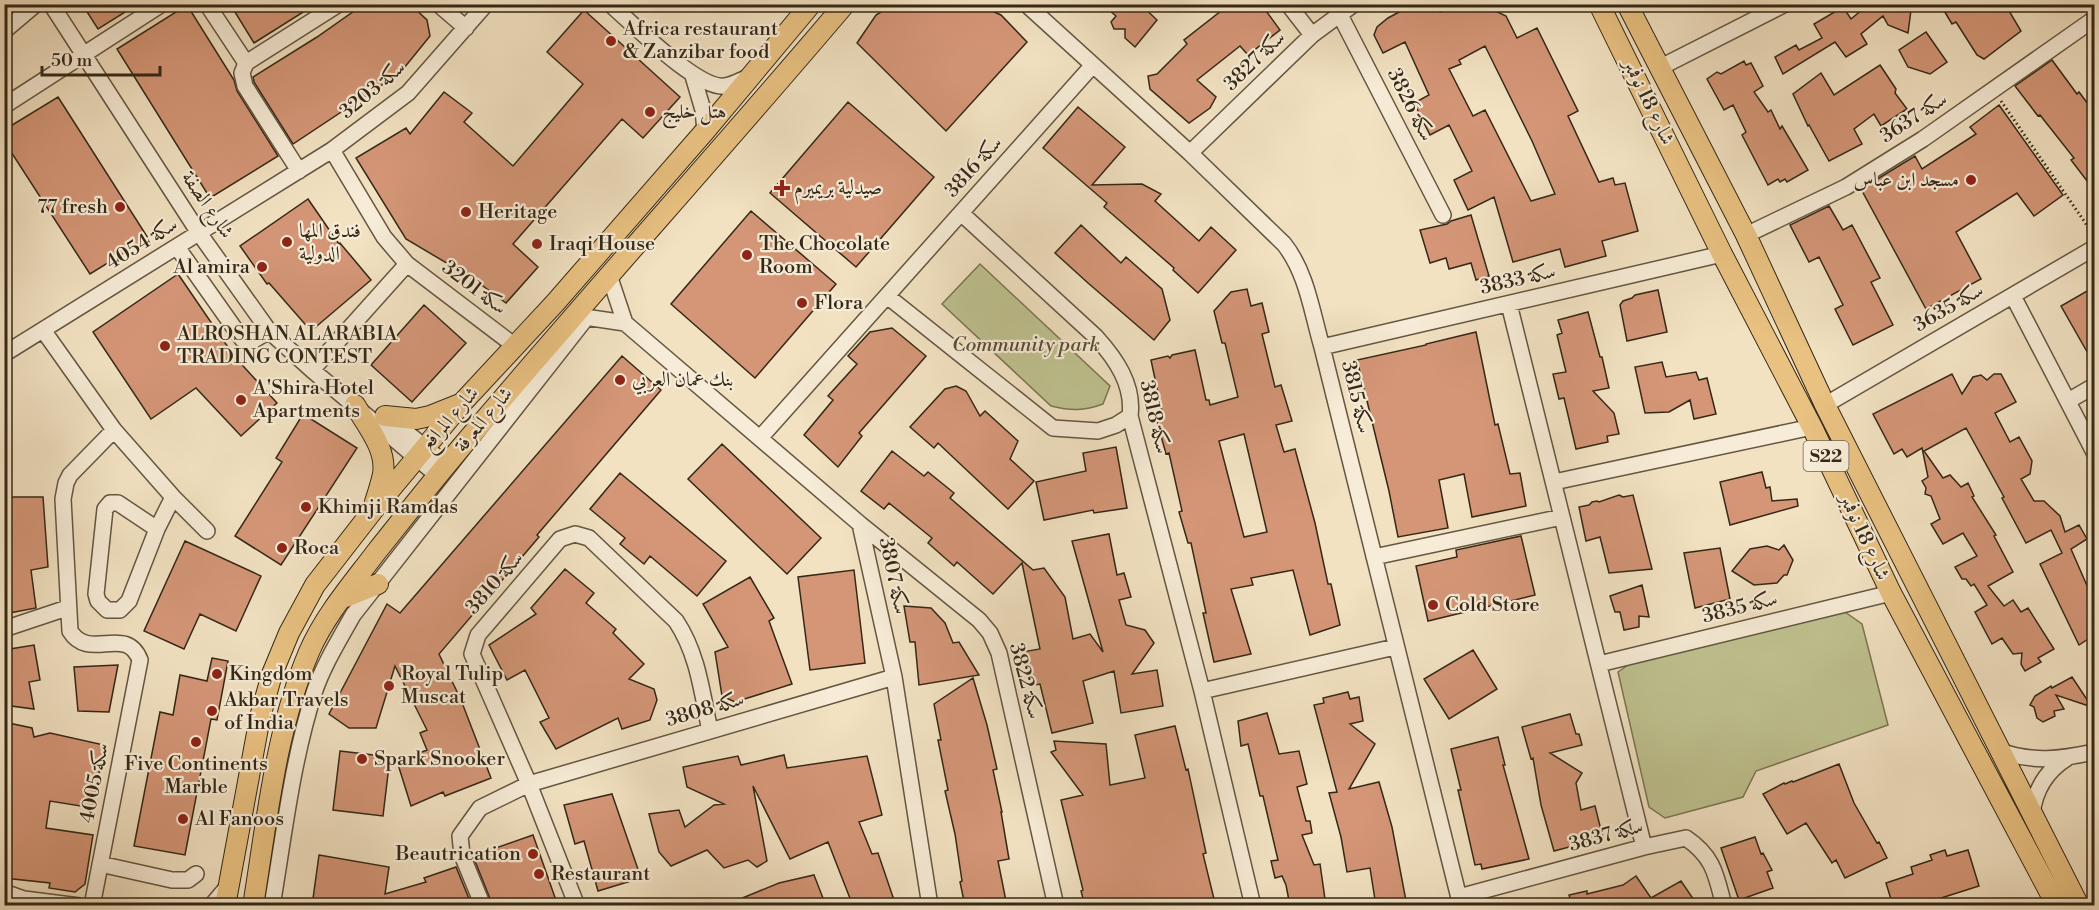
<svg xmlns="http://www.w3.org/2000/svg" width="2099" height="910" font-family="'Libre Bodoni',Amiri,serif">
	<style>
		.green { fill: #bfc290; stroke: #7a7554; stroke-width: 1.5 }
		.building { fill: #d49677; stroke: #342817; stroke-width: 1.5; fill-rule: evenodd }
		.lines { fill: none; stroke-linecap: round; stroke-linejoin: round }
		.minor-casing { stroke: #645642; stroke-width: 18 }
		.major-casing { stroke: #342817; stroke-width: 22 }
		.path { stroke: #342817; stroke-width: 3; stroke-dasharray: 1.5 3; stroke-linecap: butt }
		.minor { stroke: #f7ecd7; stroke-width: 15 }
		.major { stroke: #e9c181; stroke-width: 20 }
		.poi-dot { fill: #8f2418; stroke: #f7ecd7; stroke-width: 2 }
		.labels { text-anchor: middle; dominant-baseline: central; stroke-width: 4.5; stroke-linejoin: round; paint-order: stroke }
		.shield { fill: #f7ecd7; stroke: #6e6351; stroke-width: 1.5 }
		.shield-label { font-size: 18px; font-weight: bold; fill: #342817 }
		.poi-label { font-size: 20px; fill: #342817; stroke: #f7ecd7; text-anchor: start }
		.street-label { font-size: 20px; fill: #342817; stroke: #f7ecd7 }
		.park-label { font-size: 20px; font-style: italic; fill: #574e35; stroke: #f7ecd7 }
	</style>
	<rect width="100%" height="100%" fill="#f2e2c2"/>
	<filter id="stains"><feTurbulence type="fractalNoise" baseFrequency=".00333" numOctaves="4"/><feColorMatrix values="0 0 0 0 .2 0 0 0 0 .09 0 0 0 0 .02 0 0 0 .5 -.17"/></filter>
	<radialGradient id="worn" r=".72"><stop offset=".6" stop-color="#630" stop-opacity="0"/><stop offset="1" stop-color="#630" stop-opacity=".3"/></radialGradient>
	<path class="green" d="M980,264l130,122 -7,18c-19,7 -32,7 -52,2l-109,-102z
		M1845,612l17,12 26,101 -132,46 -13,26 -78,21 -16,-11 -31,-135 13,-9z"/>
	<path class="building" d="M82,4h56l-40,25z
		M230,4h86l-62,39z
		M350,4h60l17,16 3,16 -30,37 -107,71 -39,-62 -1,-5 64,-40 37,-26z
		M894,4h82l25,11 26,27 -81,89 -89,-88 19,-28z
		M1102,4h38l17,16 -22,27 -10,-9v-9h-11l-3,-7 5,-6z
		M1230,4h31l19,26 -32,25 -8,-9 -43,34 19,17 -6,11 -21,15 -39,-34 -2,-13 9,-2 30,-30 -3,-4z
		M1414,4h22l4,8 29,-8h12l25,12 11,22 20,-10 41,83 -10,5 31,66 14,-4 2,7 10,-2 13,48 -36,10 4,15 -41,11 -5,-18 -47,13 -19,-65 -26,13 -14,-30 18,-9 -23,-46 -19,10 -16,-32 15,-8 -24,-53 -22,11 -9,-18 3,-8 11,-9zM1485,46l47,95 23,53 -24,7 -46,-91 -12,6 -24,-47 12,-5 -2,-4z
		M1869,4h38l4,6 -3,23 -20,-8 -5,-9 -22,18 6,10 -21,13 -11,-15 -52,32 -8,-17 21,-12 3,5 23,-12 -8,-14 29,-17 8,12z
		M1940,4h57l11,5 13,22 -37,28 -7,-4 -21,-33 -4,2z
		M187,5l47,75 3,11 41,65 -68,42 -93,-149z
		M584,10l96,87 -37,41 -21,-19 -109,125 25,23 -32,36 -34,-25 -66,-39 -50,-81 50,-30 4,6 34,-42 28,21 -8,9 49,44 70,-82 -36,-32z
		M1926,32l21,30 -17,12 -22,-7 -9,-17z
		M2052,60l25,34 2,-2 15,20v78l-23,-30 3,-2 -34,-43 -2,1 -23,-30z
		M1744,61l2,4 5,-2 12,23 -9,6 14,20 3,-2 9,19 2,-3 26,44 -21,12 -2,-3 -5,3 -2,-3 -10,6 -26,-50 4,-3 -13,-27 -9,5 -17,-31 10,-7 4,2z
		M1880,65l16,24 -1,4 12,16 -26,17 -7,-12 -20,15 8,15 -33,17 -20,-36 -1,1 -15,-32 28,-21 13,22z
		M58,97l90,141 -58,36 -86,-133v-11z
		M848,102l86,75 -78,90 -86,-74z
		M1999,105l64,90 -29,21 -17,-23 -61,39 25,47 -55,30 -65,-120 54,-33 7,13 54,-35 -6,-7z
		M1078,107l47,40 -33,38 50,-1 19,10 -6,7 44,40 12,-14 25,23 -38,43 -25,-23 1,-2 -70,-61 3,-4 -64,-55z
		M308,199l31,45 1,-1 31,37 -60,51 -42,-48 -2,1 -27,-38z
		M1829,206l14,24 9,-5 28,53 -9,4 22,43 -40,20 -18,-36 8,-4 -24,-48 -10,5 -19,-37z
		M751,211l85,73 -81,94 -84,-74z
		M1471,215l18,61 -13,4 -5,-17 -22,6 -3,-11 -16,5 -10,-33 27,-6 4,-3z
		M1081,225l40,38 5,-6 36,32 8,31 -16,20 -66,-57 -33,-30z
		M178,274l56,82 43,47 -36,33 -45,-48 -45,31 -58,-87z
		M2094,287v77l-33,-58z
		M1247,289l4,17 11,-3 7,29 -7,2 13,53 6,-2 11,36 -16,4 8,27 11,-3 20,74 13,61h3l9,41 -30,10 -17,-65 -42,8 2,7 -22,4 20,65 -37,8 -11,-49h3l-15,-70h-3l-9,-31 3,-1 -13,-58 -3,1 -11,-40 7,-2 -11,-52 17,-4 2,2 2,-3 23,-5 11,50h3l1,5 28,-8 -13,-54h-3l-8,-32 17,-19zM1244,434l23,98 -23,5 -25,-96z
		M1658,290l9,42 -40,9 -7,-36 3,-4 9,-3 3,-3z
		M424,305l42,38 -54,59 -41,-37z
		M1588,312l12,45h2l7,31 -16,3 21,22 5,21 -12,2 1,6 -32,7 -12,-51 -5,1 -6,-25 13,-2 -9,-37 5,-2 -4,-13z
		M892,328l34,28 -67,77 3,3 -24,31 -34,-32 29,-35 -5,-4 29,-32 -9,-8 22,-24z
		M1476,332l19,93 3,-1 12,50 10,-1 6,33 -54,11 -8,-43 -25,6 9,48 -50,9 -9,-46 -32,-131 69,-15v-1z
		M622,356l39,34 -124,145 2,2 -100,117 22,46 30,78 -46,18 -2,-4 -32,14 -15,-48 8,1 23,-9 -7,-17 7,-3 -32,-64 -19,62h-27l-20,-14 58,-110 13,9z
		M1662,362l4,15 30,-5 3,8 8,-2 9,36 -22,5 -4,-19 -21,12 -24,1 -10,-46z
		M1952,374l10,20 11,-17 8,-2 6,5 7,-6h7l15,28 -21,11 15,29 9,-5 13,24 -2,13 -9,5 13,22h10l16,15 5,16 14,-7 8,14 -16,10 17,39 6,-4v51l-15,10 -39,-81 22,-11 -11,-23 -25,13 -24,-45 2,-1 -38,-69 -42,23 19,27 7,-3 11,12 7,-4 6,13 -2,1 24,38 -2,1 19,36 -25,14 16,20 9,-6 8,12 7,-4 26,41 -16,9 3,4 -16,9 -4,-7 1,-11 -9,1 -11,-16 -10,6 -17,-32 12,-7 -13,-21 -3,2 -5,-7h-4l-7,-12 22,-11 -14,-23 -20,11 -12,-20 9,-5 -9,-23 -6,-2 1,-6 -4,-7 6,-4 -6,-29 -15,9 -5,-8 -8,5 -21,-40z
		M956,386l10,5 14,25 5,-5 33,30 -8,18 24,22 -26,28 -70,-66 -4,5 -24,-21 35,-38z
		M303,414l54,34 -76,117 -46,-29 47,-74 -6,-4z
		M722,444l99,94 -34,36 -99,-95z
		M1116,447l11,61 -33,5 -1,-3 -49,10 -8,-38 50,-11 -3,-18z
		M892,451l32,25 4,-4 26,21 -4,5 83,72 11,-2 21,29 8,42 17,-5 13,18 -31,-111 37,-7 8,41 7,-2 7,24 -12,3 7,25 19,5 9,13 -22,31 25,-4 6,36 -42,7 -7,-42 -31,10 10,42 -41,10 -12,-49 -11,2 -7,-34 18,-3 -18,-86 -29,31 -36,-32 -3,4 -26,-23 4,-5 -43,-35 -5,6 -23,-18z
		M1762,472l4,16 4,-1 2,14 25,-2 1,7 -68,19 -10,-43z
		M620,473l106,88 -29,35 -47,-40 -6,8 -24,-20 5,-6 -35,-29z
		M1619,495l4,2 10,-2 19,74 -43,4 -9,-36 -14,4 -7,-34 10,-2 3,-3 5,-1 2,1z
		M4,497h39l5,70 -17,3 5,38 -32,6z
		M1521,536l14,59 -107,26 -12,-55 41,-9 -1,-7z
		M185,541l76,35 -25,55 -36,-17 -16,35 -40,-18z
		M1784,545l9,15 -6,15h-3l-7,8 -23,2 -22,-14 18,-22 17,-3 12,4z
		M1720,548l10,51 -35,9 -11,-55z
		M565,569l29,24 -8,10 30,26 -3,4 31,31 -15,15 25,10 3,11 -7,20 -28,9 -4,-11 -62,31 -16,-27 9,-4 -24,-48 -18,10 -18,-35 47,-31 -5,-6z
		M854,570l11,93 -55,7 -12,-93z
		M750,577l24,41 -5,3 23,63 -57,18 -13,-6 -7,-44 13,-5 -25,-43z
		M1642,585l7,32 -10,-1v11l-15,3 -4,-18h-5l-5,-16z
		M904,606l27,2 14,15 8,20 6,-1 20,33 -60,10 -4,-43h-5z
		M34,645l6,35 -11,2 5,27 -30,-4v-55z
		M1473,650l24,39 -48,30 -25,-40z
		M212,658l16,3 -11,59 -6,-1 -26,136 -51,-9 26,-134 13,3 7,-40 27,6z
		M118,665l-9,47 -31,-1 -4,-44z
		M2072,677l20,30 -36,-12 8,14 -10,2 1,5 -12,6 -6,-4 -3,-11 -4,-2 5,-9 16,-10 1,2z
		M973,678l14,47 10,44 -4,1 9,42h-1l8,47 -11,2 9,45h-42l-5,-24 2,-1 -7,-47 -10,-43 3,-1 -10,-50h3l-7,-36z
		M1348,692l2,7 9,-2 4,24 -13,3 25,20 -26,45 30,-7 13,45 15,79h-31l-6,-38 -23,4 -6,-35 -12,-44 8,-1 -23,-87 10,-2 -1,-5z
		M1267,713l12,41 20,-3 8,33 -10,3 9,34h4l2,12 -10,2 12,30 6,-1 6,42h-36l-4,-21 -4,-9 -7,2 -4,-17 7,-1 -15,-64h-3l-12,-52 -7,2 -3,-25z
		M1570,714l6,20h3l3,11 -32,8 32,20 -6,10 5,27 14,-4 8,32 -49,13 -13,-46 -8,-47 -2,1 -9,-32z
		M4,722l28,6 2,9 16,-4 54,12 -11,63 -43,-7 -4,27 47,7 -8,49 -10,8 -26,-4 1,-5 -46,-5v-88l4,-1 -4,-13z
		M1175,726l11,44 2,-1 18,84 -3,1 11,45 -25,7h-104l-4,-15 2,-1 -22,-90 22,-5 -32,-43 5,-2 -2,-9 52,3 4,41 35,-7 -10,-43z
		M1498,737l7,28h-2l26,94 -47,10 -1,-5 -6,1 -17,-75h3l-10,-41z
		M340,751l50,6 -7,59 -50,-6z
		M784,755l3,13 80,-12 15,59 -23,7 13,32 6,-1 18,53h-43l-25,-64 -38,17 -37,-73 14,75 -10,6 -9,-7 -24,8 -17,-18 -36,16 -12,-14 -10,-38 30,-4 6,17 29,-22 10,-1 -37,-17 -4,-20 55,-11 3,9z
		M1839,764l15,39 23,40 2,-1 8,16 -42,20 -9,-18 -4,3 -26,-40 -19,11 -24,-40 21,-11 1,1 7,-3 1,1z
		M612,794l29,84 -43,13 -14,-50 -9,3 -11,-39z
		M533,835l25,71h-65l-20,-50z
		M1755,837l6,17 2,-1 9,17 -5,2 6,16 -34,12 -18,-52z
		M1945,850l2,6 21,-6 11,36 -41,13 3,7h-48l-7,-23 27,-9 -2,-7 21,-7 -2,-5z
		M319,855l70,12 -4,27 41,-12 -2,-4 32,-11 16,39h-160z
		M814,875l12,31h-103l56,-23z
		M1636,876l15,22 30,-17 17,25h-139l-1,-5 12,-3 -1,-3 18,-4v3l36,-9z"/>
	<g class="lines">
		<defs>
			<path id="minor" d="M51,4l148,229 70,98 43,39 125,105
				M207,4l39,59 93,-59
				M438,4l28,24
				M610,4c22,19 88,86 115,82 8,-1 18,-7 26,-10
				M1026,4l164,149 94,91c23,29 28,69 38,103l139,559
				M1288,4l24,31
				M1340,15l103,200
				M4,31l32,-27
				M246,63l-4,10 3,13 54,85
				M1659,68l126,-64
				M693,76l10,34 2,21
				M4,106l158,-102
				M332,150l52,87 23,27 108,82
				M1190,153l122,-118 42,-31
				M961,213l135,124c20,22 38,48 34,79l72,275 51,215
				M1746,235l100,-48 77,-48 171,-120
				M177,247l65,92 7,4 20,-12
				M609,275l16,48 235,201 34,153 36,229
				M887,296l166,132 45,3 18,-6 14,-9
				M2013,296l81,156
				M1509,304l135,543
				M578,316l47,7
				M43,330l71,100 59,67 34,34
				M1322,347l400,-93
				M4,354l328,-204 76,-57 78,-89
				M312,370l95,-106
				M2068,401l26,-15
				M1825,405l269,-157
				M386,416l60,48
				M760,438l332,-372
				M1554,482l258,-55
				M860,524l119,96 11,13 9,20 57,253
				M157,529l-39,-26h-8l-5,6 -9,85 2,7 9,9h13l9,-9 28,-72 16,-32
				M1374,557l188,-40
				M4,629l63,-21
				M1599,664l292,-71
				M1202,691l193,-44
				M2000,751c33,12 61,8 94,1
				M2032,814c3,-25 14,-43 35,-56
				M100,864l72,16h16l8,-6
				M4,892l20,7 55,7
				M1459,897l185,-50 42,-9c28,19 30,37 38,68
				M92,906l48,-246c-14,-36 -51,2 -70,-29l-7,-132 3,-16 4,-8 44,-45
				M211,906l17,-20
				M272,906c12,-71 20,-144 42,-213 9,-27 25,-53 39,-78l234,-298
				M483,906l-21,-51 -2,-19 20,-28 49,-24 365,-107
				M577,906l-48,-122 -57,-130 6,-19 82,-96 15,-5 14,4 87,83c22,33 26,72 34,110"/>
			<path id="major" d="M1599,4l123,250 90,173 79,166 166,313
				M1627,4l119,231 79,170 254,501
				M355,405c12,21 32,44 28,69 -2,10 -5,19 -8,28
				M385,416l31,3 14,-3 30,-12
				M343,598l35,-14
				M225,906l35,-189 12,-43 17,-41 26,-48 59,-76 88,-106 93,-100 150,-172 106,-127
				M253,906c14,-85 22,-174 56,-254 16,-37 44,-69 68,-101 32,-40 64,-81 98,-120 122,-144 248,-283 370,-427"/>
		</defs>
		<use href="#minor" class="minor-casing"/>
		<use href="#major" class="major-casing"/>
		<path class="path" d="M2001,101l92,133"/>
		<use href="#minor" class="minor"/>
		<use href="#major" class="major"/>
	</g>
	<g class="poi-dot">
		<circle cx="611" cy="41" r="6"/>
		<circle cx="650" cy="112" r="6"/>
		<circle cx="1971" cy="180" r="6"/>
		<path d="M779 179h6v6h6v6h-6v6h-6v-6h-6v-6h6z"/>
		<circle cx="120" cy="207" r="6"/>
		<circle cx="466" cy="212" r="6"/>
		<circle cx="287" cy="242" r="6"/>
		<circle cx="537" cy="244" r="6"/>
		<circle cx="747" cy="255" r="6"/>
		<circle cx="262" cy="267" r="6"/>
		<circle cx="802" cy="303" r="6"/>
		<circle cx="165" cy="346" r="6"/>
		<circle cx="620" cy="380" r="6"/>
		<circle cx="241" cy="400" r="6"/>
		<circle cx="306" cy="507" r="6"/>
		<circle cx="282" cy="548" r="6"/>
		<circle cx="1433" cy="605" r="6"/>
		<circle cx="217" cy="674" r="6"/>
		<circle cx="389" cy="686" r="6"/>
		<circle cx="212" cy="711" r="6"/>
		<circle cx="196" cy="742" r="6"/>
		<circle cx="362" cy="759" r="6"/>
		<circle cx="183" cy="819" r="6"/>
		<circle cx="533" cy="854" r="6"/>
		<circle cx="539" cy="874" r="6"/>
	</g>
	<g class="labels">
		<rect class="shield" x="1803.5" y="441" width="45" height="30" rx="4.5"/>
		<g class="shield-label">
			<text x="1826" y="456">S22</text>
		</g>
		<g class="poi-label">
			<text x="623" y="29">Africa restaurant<tspan x="623" dy="23">&amp; Zanzibar food</tspan></text>
			<text x="662" y="112">هتل خلیج</text>
			<text x="1959" y="180" text-anchor="end">مسجد ابن عباس</text>
			<text x="794" y="188">صيدلية بريميرم</text>
			<text x="108" y="207" text-anchor="end">77 fresh</text>
			<text x="478" y="212">Heritage</text>
			<text x="299" y="231">فندق المها<tspan x="299" dy="23">الدولية</tspan></text>
			<text x="549" y="244">Iraqi House</text>
			<text x="759" y="244">The Chocolate<tspan x="759" dy="23">Room</tspan></text>
			<text x="250" y="267" text-anchor="end">Al amira</text>
			<text x="814" y="303">Flora</text>
			<text x="177" y="334">ALROSHAN ALARABIA<tspan x="177" dy="23">TRADING CONTEST</tspan></text>
			<text x="632" y="380">بنك عمان العربي</text>
			<text x="253" y="388">A'Shira Hotel<tspan x="253" dy="23">Apartments</tspan></text>
			<text x="318" y="507">Khimji Ramdas</text>
			<text x="294" y="548">Roca</text>
			<text x="1445" y="605">Cold Store</text>
			<text x="229" y="674">Kingdom</text>
			<text x="401" y="674">Royal Tulip<tspan x="401" dy="23">Muscat</tspan></text>
			<text x="224" y="700">Akbar Travels<tspan x="224" dy="23">of India</tspan></text>
			<text x="374" y="759">Spark Snooker</text>
			<text x="196" y="764" text-anchor="middle">Five Continents<tspan x="196" dy="23">Marble</tspan></text>
			<text x="195" y="819">Al Fanoos</text>
			<text x="521" y="854" text-anchor="end">Beautrication</text>
			<text x="551" y="874">Restaurant</text>
		</g>
		<g class="street-label">
			<text transform="translate(1255 61) rotate(-44)">سكة 3827</text>
			<text transform="translate(373 90) rotate(-40)">سكة 3203</text>
			<text transform="translate(1648 102) rotate(64)">شارع 18 نوفمبر</text>
			<text transform="translate(1410 105) rotate(63)">سكة 3826</text>
			<text transform="translate(1914 118) rotate(-33)">سكة 3637</text>
			<text transform="translate(974 167) rotate(-48)">سكة 3816</text>
			<text transform="translate(207 205) rotate(56)">شارع الصفة</text>
			<text transform="translate(142 244) rotate(-32)">سكة 4054</text>
			<text transform="translate(1518 280) rotate(-13)">سكة 3833</text>
			<text transform="translate(474 288) rotate(37)">سكة 3201</text>
			<text transform="translate(1949 308) rotate(-30)">سكة 3635</text>
			<text transform="translate(1356 397) rotate(76)">سكة 3815</text>
			<text transform="translate(1154 417) rotate(77)">سكة 3818</text>
			<text transform="translate(450 419) rotate(-49)">شارع المرافع</text>
			<text transform="translate(484 420) rotate(-50)">شارع المعرفة</text>
			<text transform="translate(1864 537) rotate(65)">شارع 18 نوفمبر</text>
			<text transform="translate(893 576) rotate(78)">سكة 3807</text>
			<text transform="translate(495 583) rotate(-49)">سكة 3810</text>
			<text transform="translate(1740 608) rotate(-14)">سكة 3835</text>
			<text transform="translate(1025 681) rotate(75)">سكة 3822</text>
			<text transform="translate(705 710) rotate(-16)">سكة 3808</text>
			<text transform="translate(95 783) rotate(-79)">سكة 4005</text>
			<text transform="translate(1606 836) rotate(-15)">سكة 3837</text>
		</g>
		<g class="park-label">
			<text x="1026" y="345">Community park</text>
		</g>
	</g>
	<rect width="2099" height="910" fill="none" stroke="#f2e2c2" stroke-width="24"/>
	<rect x="6" y="6" width="2087" height="898" fill="none" stroke="#342817" stroke-width="3"/>
	<rect x="12" y="12" width="2075" height="886" fill="none" stroke="#342817" stroke-width="1.5"/>
	<path d="M42 66v9h118v-9" fill="none" stroke="#342817" stroke-width="3"/>
	<text x="51" y="66" font-size="18" fill="#342817" stroke="#f7ecd7" stroke-width="4.5" paint-order="stroke">50 m</text>
	<rect width="100%" height="100%" filter="url(#stains)"/>
	<rect width="100%" height="100%" fill="url(#worn)"/>
</svg>
